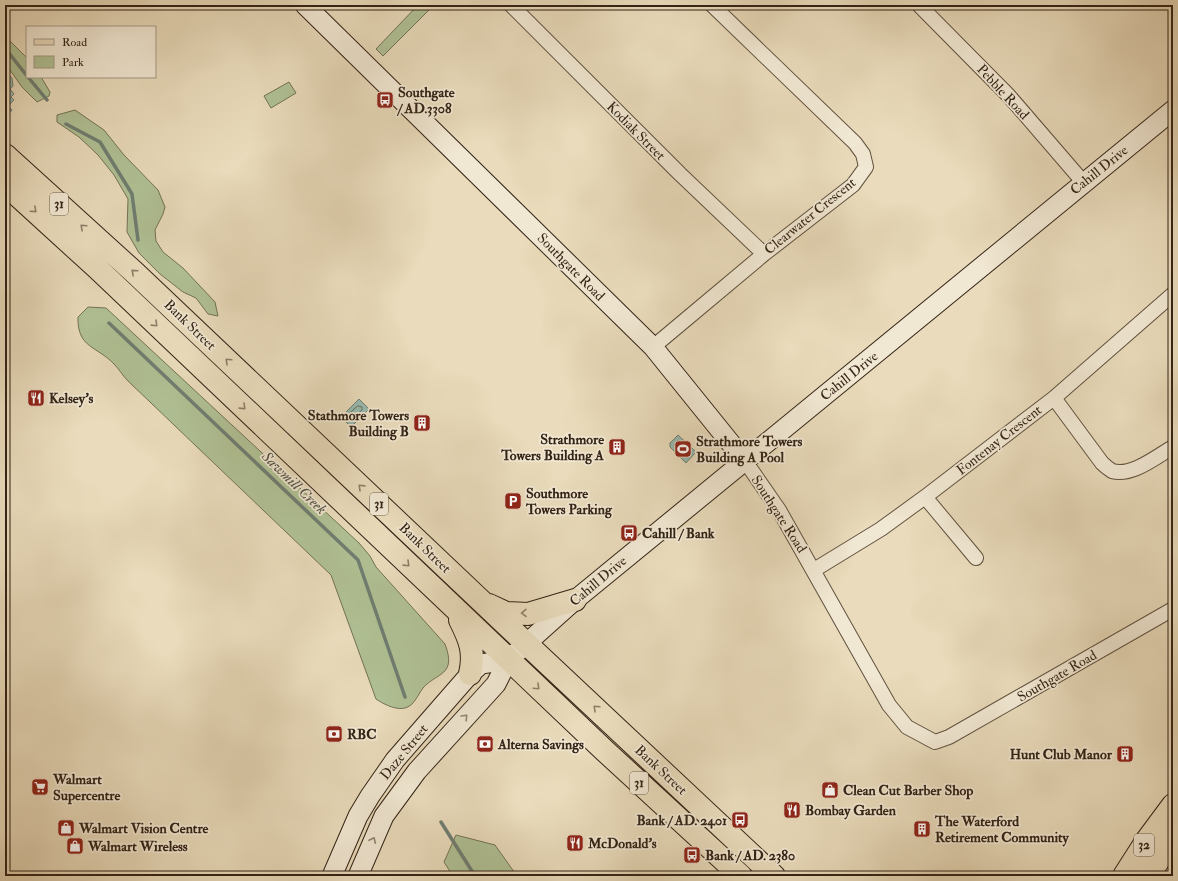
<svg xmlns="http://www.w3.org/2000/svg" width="1178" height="881" font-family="'IM FELL Double Pica',serif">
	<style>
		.green { fill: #b0c195; stroke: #727256 }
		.water { fill: #97bbb0; stroke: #6f7e72 }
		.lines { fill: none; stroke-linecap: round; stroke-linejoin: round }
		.shore { stroke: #656f63; stroke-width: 1 }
		.stream { stroke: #6f7e72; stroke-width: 3.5 }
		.street-casing { stroke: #60513f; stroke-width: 16 }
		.secondary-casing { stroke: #332316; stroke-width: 21 }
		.primary-casing { stroke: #332316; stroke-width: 24 }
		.street { stroke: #f1e8d3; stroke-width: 14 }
		.secondary { stroke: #f1e8d3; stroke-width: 19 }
		.primary { stroke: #e9dbbb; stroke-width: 22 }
		.oneway { stroke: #8e7f68 }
		.oneway2 { stroke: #928674 }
		.labels { text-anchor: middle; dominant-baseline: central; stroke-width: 3.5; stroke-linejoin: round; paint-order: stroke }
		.shield { fill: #f1e8d3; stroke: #6c5e4f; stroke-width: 1 }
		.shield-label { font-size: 13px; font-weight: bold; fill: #332316 }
		.poi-label { font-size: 14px; font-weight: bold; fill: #332316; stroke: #f1e8d3; text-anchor: start }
		.street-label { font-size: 14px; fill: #332316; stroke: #f1e8d3 }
		.water-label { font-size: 15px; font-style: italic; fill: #515144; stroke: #f1e8d3 }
	</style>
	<rect width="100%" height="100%" fill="#e9dbbb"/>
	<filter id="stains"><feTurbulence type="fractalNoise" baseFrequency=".005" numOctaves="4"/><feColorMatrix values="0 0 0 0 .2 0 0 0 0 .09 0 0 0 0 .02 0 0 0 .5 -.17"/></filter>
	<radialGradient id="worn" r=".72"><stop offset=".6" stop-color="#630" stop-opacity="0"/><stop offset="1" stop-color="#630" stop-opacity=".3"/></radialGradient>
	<path class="green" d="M418,5h16l-51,51 -7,-7z
		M5,36l22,22v19h14l9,15 -1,4 -12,6 -15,-15 -17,-24z
		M289,82l7,11 -25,15 -7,-12z
		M75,110l29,20 20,25 34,35 7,17 -2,7 -8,16 1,11 7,11 20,16 32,34 3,14 -10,-2 -12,-16 -13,-6 -23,-18 -21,-21 -12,-21 1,-33 -14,-24 -16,-20 -19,-18 -22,-15v-7z
		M88,307l18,1 253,235 11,13 6,11 69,77c12,32 -8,28 -22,44 -4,5 -6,11 -11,16 -10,10 -27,1 -36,-5l-45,-124 -203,-194c-5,-5 -9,-12 -14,-17 -17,-18 -37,-16 -36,-47z
		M456,835l39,10 22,31h-64l-9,-14z"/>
	<path class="water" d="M5,71l7,7 1,8 -3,3 4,5 -3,3 3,3 -6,6 4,4 -6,7z
		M359,399l10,10 -18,18 -10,-10z
		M678,435l18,17 -10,11 -16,-16v-4z"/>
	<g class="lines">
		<path class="shore" d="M358,406l4,1v3l-12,10 -3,-4z
			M678,441l11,10 -2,5 -12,-10z"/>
		<path class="stream" d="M5,48l22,28
			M28,77l19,23
			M66,124l34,18 32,52 6,46
			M109,323l249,237 47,137
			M441,822l34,54"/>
		<defs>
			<path id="street" d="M511,5l169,169 84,80
				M919,5l90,91 75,87
				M653,347l111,-93 89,-69 13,-18 -3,-13 -8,-11 -143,-138
				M1054,398l48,65c3,3 7,6 10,8 20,6 45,-15 61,-24
				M745,461l34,49 110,195 18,22 28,15 14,-5 224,-128
				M925,497l51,61
				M814,570l67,-41 44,-32 129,-99 119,-104"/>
			<path id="secondary" d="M305,5l348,342 92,114
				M332,876l26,-60 12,-20 25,-36 75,-86 11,-10 27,-4
				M358,876l26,-60 33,-45 79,-87 12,-24 67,-60 598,-490"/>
			<path id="primary" d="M5,155l129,117 380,360 260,244
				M5,184l92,84 508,483 136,125
				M489,605l17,8 22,1 47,-14
				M460,620c10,20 15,32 10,54
				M1124,876l23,-36 26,-35
				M1148,876l25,-37"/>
		</defs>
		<use href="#street" class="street-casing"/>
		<use href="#secondary" class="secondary-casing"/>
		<use href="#primary" class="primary-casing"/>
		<use href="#street" class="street"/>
		<use href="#secondary" class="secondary"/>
		<use href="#primary" class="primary"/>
	</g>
	<defs><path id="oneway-chevron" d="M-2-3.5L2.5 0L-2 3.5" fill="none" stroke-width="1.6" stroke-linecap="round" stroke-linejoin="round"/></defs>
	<g class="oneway">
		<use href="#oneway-chevron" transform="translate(34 210) rotate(42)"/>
		<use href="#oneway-chevron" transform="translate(83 227) rotate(-137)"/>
		<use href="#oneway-chevron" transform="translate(134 272) rotate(-138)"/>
		<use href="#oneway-chevron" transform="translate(155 324) rotate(44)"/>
		<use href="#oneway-chevron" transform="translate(228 361) rotate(-137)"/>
		<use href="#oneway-chevron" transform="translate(243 407) rotate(44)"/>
		<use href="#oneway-chevron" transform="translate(361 487) rotate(-136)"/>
		<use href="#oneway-chevron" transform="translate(407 564) rotate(44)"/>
		<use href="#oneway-chevron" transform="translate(524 613) rotate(179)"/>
		<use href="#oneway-chevron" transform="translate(537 687) rotate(43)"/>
		<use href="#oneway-chevron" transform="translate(596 708) rotate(-137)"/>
	</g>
	<g class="oneway2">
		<use href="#oneway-chevron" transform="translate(465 717) rotate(-47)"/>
		<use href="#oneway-chevron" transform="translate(373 840) rotate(-65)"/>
	</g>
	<defs>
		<symbol id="bus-square" viewBox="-11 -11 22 22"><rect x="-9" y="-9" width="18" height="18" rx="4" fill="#8f2418" stroke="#f1e8d3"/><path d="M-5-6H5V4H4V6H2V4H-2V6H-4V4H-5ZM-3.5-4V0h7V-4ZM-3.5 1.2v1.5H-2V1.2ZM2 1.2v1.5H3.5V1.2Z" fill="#fff"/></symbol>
		<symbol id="restaurant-square" viewBox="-11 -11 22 22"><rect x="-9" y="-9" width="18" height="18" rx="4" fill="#8f2418" stroke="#f1e8d3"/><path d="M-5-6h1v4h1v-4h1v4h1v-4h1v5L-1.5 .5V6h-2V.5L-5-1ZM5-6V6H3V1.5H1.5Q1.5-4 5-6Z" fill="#fff"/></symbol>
		<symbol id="building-square" viewBox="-11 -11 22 22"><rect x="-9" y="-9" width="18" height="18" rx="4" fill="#8f2418" stroke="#f1e8d3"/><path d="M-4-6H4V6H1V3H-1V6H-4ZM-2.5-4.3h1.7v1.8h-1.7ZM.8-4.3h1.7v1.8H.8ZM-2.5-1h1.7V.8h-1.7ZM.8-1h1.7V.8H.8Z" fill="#fff"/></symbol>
		<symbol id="stadium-square" viewBox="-11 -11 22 22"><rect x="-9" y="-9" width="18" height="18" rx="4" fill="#8f2418" stroke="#f1e8d3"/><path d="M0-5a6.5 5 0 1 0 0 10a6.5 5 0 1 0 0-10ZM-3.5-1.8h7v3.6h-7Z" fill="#fff"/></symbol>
		<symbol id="parking-square" viewBox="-11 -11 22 22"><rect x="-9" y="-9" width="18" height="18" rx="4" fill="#8f2418" stroke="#f1e8d3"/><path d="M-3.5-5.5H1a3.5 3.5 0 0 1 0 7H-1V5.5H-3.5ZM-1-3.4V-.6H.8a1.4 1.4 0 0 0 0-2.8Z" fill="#fff"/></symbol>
		<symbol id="bank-square" viewBox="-11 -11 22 22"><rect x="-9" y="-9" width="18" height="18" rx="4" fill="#8f2418" stroke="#f1e8d3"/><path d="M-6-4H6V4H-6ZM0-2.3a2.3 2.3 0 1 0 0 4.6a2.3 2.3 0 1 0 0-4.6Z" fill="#fff"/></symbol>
		<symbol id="supermarket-square" viewBox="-11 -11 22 22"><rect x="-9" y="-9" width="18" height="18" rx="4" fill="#8f2418" stroke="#f1e8d3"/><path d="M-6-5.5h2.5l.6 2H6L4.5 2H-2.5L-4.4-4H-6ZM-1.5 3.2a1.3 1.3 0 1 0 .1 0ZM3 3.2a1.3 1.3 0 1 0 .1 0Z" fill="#fff"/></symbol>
		<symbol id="shop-square" viewBox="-11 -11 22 22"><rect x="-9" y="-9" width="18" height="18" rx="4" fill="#8f2418" stroke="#f1e8d3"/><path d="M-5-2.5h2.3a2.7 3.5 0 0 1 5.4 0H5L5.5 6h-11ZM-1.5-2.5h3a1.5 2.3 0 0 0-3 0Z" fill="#fff"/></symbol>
	</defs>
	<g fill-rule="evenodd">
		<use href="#bus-square" x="375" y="90" width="20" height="20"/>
		<use href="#restaurant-square" x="26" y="388" width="20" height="20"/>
		<use href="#building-square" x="412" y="413" width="20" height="20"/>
		<use href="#building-square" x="607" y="437" width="20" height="20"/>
		<use href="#stadium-square" x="673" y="439" width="20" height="20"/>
		<use href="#parking-square" x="503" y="491" width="20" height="20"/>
		<use href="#bus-square" x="619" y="523" width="20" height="20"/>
		<use href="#bank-square" x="324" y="724" width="20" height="20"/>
		<use href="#bank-square" x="475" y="734" width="20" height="20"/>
		<use href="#building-square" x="1115" y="744" width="20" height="20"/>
		<use href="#supermarket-square" x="30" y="777" width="20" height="20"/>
		<use href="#shop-square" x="820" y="780" width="20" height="20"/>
		<use href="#restaurant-square" x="782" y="800" width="20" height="20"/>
		<use href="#bus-square" x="730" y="810" width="20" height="20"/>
		<use href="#shop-square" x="56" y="818" width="20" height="20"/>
		<use href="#building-square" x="912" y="819" width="20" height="20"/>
		<use href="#restaurant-square" x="565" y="833" width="20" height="20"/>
		<use href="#shop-square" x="65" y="836" width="20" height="20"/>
		<use href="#bus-square" x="682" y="845" width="20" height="20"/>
	</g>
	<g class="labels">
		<g class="shield">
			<rect x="50" y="193" width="18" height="22" rx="3"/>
			<rect x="370" y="493" width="18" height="22" rx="3"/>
			<rect x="630" y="772" width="18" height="22" rx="3"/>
			<rect x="1134" y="834" width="20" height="22" rx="3"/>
		</g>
		<g class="shield-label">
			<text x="59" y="204">31</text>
			<text x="379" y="504">31</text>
			<text x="639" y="783">31</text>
			<text x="1144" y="845">32</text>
		</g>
		<g class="poi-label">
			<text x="398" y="92">Southgate<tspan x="398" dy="16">/ AD.3308</tspan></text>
			<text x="49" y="398">Kelsey's</text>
			<text x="409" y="415" text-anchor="end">Stathmore Towers<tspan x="409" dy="16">Building B</tspan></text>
			<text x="604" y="439" text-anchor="end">Strathmore<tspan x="604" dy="16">Towers Building A</tspan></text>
			<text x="696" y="441">Strathmore Towers<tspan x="696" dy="16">Building A Pool</tspan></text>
			<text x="526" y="493">Southmore<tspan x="526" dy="16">Towers Parking</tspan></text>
			<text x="642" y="533">Cahill / Bank</text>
			<text x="347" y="734">RBC</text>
			<text x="498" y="744">Alterna Savings</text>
			<text x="1112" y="754" text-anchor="end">Hunt Club Manor</text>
			<text x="53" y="779">Walmart<tspan x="53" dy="16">Supercentre</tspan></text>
			<text x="843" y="790">Clean Cut Barber Shop</text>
			<text x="805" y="810">Bombay Garden</text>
			<text x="727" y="820" text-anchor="end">Bank / AD. 2401</text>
			<text x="935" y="821">The Waterford<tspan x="935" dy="16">Retirement Community</tspan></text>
			<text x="79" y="828">Walmart Vision Centre</text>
			<text x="588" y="843">McDonald's</text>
			<text x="88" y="846">Walmart Wireless</text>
			<text x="705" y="855">Bank / AD. 2380</text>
		</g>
		<g class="street-label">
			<text transform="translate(1003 92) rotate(47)">Pebble Road</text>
			<text transform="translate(636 131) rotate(45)">Kodiak Street</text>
			<text transform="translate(1099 170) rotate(-39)">Cahill Drive</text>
			<text transform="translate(810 216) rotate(-39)">Clearwater Crescent</text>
			<text transform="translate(571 267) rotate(45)">Southgate Road</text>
			<text transform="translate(190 325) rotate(44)">Bank Street</text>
			<text transform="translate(849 376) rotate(-39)">Cahill Drive</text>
			<text transform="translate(999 440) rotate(-38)">Fontenay Crescent</text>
			<text transform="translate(779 514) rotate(57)">Southgate Road</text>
			<text transform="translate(425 548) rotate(44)">Bank Street</text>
			<text transform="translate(598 581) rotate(-40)">Cahill Drive</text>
			<text transform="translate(1057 676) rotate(-30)">Southgate Road</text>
			<text transform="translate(404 752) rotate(-51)">Daze Street</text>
			<text transform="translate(661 770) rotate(43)">Bank Street</text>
		</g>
		<g class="water-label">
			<text transform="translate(294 483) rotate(44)">Sawmill Creek</text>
		</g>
	</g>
	<rect width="1178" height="881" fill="none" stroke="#e9dbbb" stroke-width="20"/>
	<rect x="6" y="6" width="1166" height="869" fill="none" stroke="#332316" stroke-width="2"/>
	<rect x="10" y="10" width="1158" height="861" fill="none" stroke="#332316"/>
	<rect x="26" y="26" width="130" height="52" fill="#f1e8d3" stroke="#a59987"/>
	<rect x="34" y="39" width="20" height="6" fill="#e9dbbb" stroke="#a59987"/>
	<text x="62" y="46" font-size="12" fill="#332316">Road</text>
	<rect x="34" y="56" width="20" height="12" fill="#b0c195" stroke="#a59987"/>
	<text x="62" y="66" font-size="12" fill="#332316">Park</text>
	<rect width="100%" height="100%" filter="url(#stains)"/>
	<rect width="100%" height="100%" fill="url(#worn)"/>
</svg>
